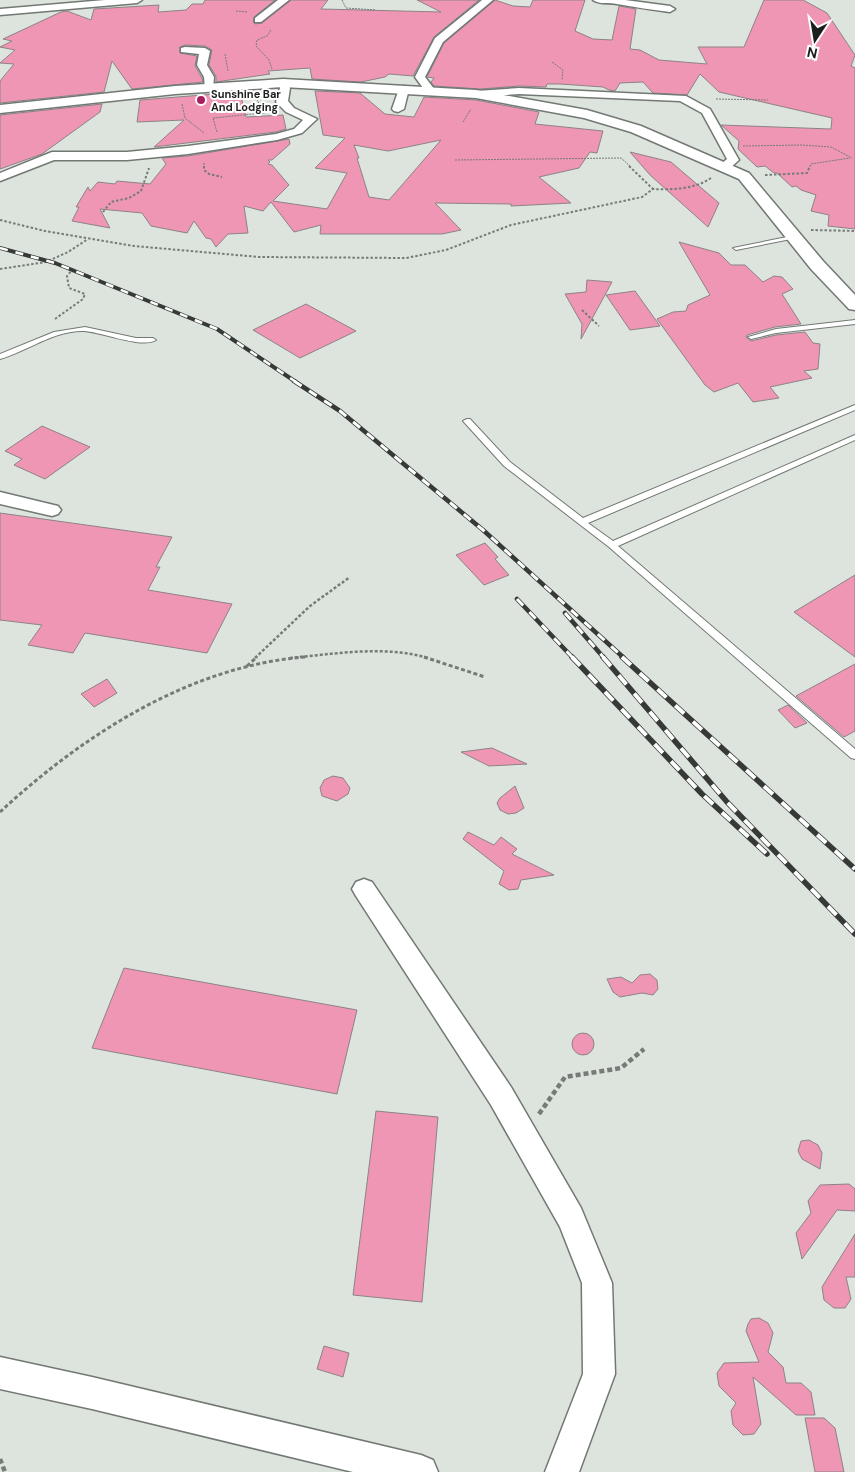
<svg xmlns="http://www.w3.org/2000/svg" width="855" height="1472" font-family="'DM Sans',sans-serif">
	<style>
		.building { fill: #ef96b4; stroke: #8c8385; fill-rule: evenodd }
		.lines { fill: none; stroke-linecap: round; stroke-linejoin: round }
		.service-casing { stroke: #727872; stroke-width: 2 }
		.minor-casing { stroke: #727872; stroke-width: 3 }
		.tertiary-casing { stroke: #727872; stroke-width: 3 }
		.path-far4 { stroke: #767b77; stroke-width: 1; stroke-dasharray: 2 1; stroke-linecap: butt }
		.path-far3 { stroke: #767b77; stroke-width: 2; stroke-dasharray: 2.5 2; stroke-linecap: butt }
		.path-far2 { stroke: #767b77; stroke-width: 2.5; stroke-dasharray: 3 2; stroke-linecap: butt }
		.path-far1 { stroke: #767b77; stroke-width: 3; stroke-dasharray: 4 2.5; stroke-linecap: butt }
		.path { stroke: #767b77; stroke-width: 4.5; stroke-dasharray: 5 3; stroke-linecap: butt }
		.service { fill: #fff; fill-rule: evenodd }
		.minor { fill: #fff; fill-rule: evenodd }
		.tertiary { fill: #fff; fill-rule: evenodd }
		.rail-far2-casing { stroke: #373937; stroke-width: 4 }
		.rail-far1-casing { stroke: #373937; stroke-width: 4.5 }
		.rail-casing { stroke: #373937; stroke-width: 5.5 }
		.rail-far2 { stroke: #fff; stroke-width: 2.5; stroke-dasharray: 8; stroke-linecap: butt }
		.rail-far1 { stroke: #fff; stroke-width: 3; stroke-dasharray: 9; stroke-linecap: butt }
		.rail { stroke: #fff; stroke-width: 4; stroke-dasharray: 12; stroke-linecap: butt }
		.poi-dot { fill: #aa1e5f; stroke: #fff; stroke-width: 2 }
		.labels { text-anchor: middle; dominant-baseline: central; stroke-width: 4; stroke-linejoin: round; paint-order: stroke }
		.far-poi-label { font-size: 11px; font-weight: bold; fill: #1c1e1c; stroke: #fff; text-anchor: start }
	</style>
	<rect width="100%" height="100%" fill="#dde4de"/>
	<path class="building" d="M205,0h70l-21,17 -1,5 2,2 7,-1 29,-23h37l-7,9 120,3 -24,-12h62l-45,37 -21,39 -24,-2 -4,3 -24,5 -49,-3 -2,-11 -42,3 2,3 -54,8v-6l-7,-11 3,-15 -7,-4 -20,-1 -5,2v6l17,3 -2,10 7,12 1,4 -71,7 -20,-28 -8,31 -104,11v-22l14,-17 -14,-1 15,-13 -15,-3 12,-6 -9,-2 58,-27 6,-1 24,9 3,-11 65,-4 -1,7 28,-2 6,-6h11z
		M495,0l18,6 17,1 3,-7h52l-10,31 18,8 19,1 7,-34 17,3 -6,40 10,1 19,10 48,4 -9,-17h46l20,-47h39l24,13 28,42 -4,11 4,2v161l-27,-3 1,-11 -18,-4 5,-16 -15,-5 -5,-4 -4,1 -15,-14h-3l-9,-7 -8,1 -19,-18 1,-8 -18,-16 110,4 1,-11 -113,-26 -19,-18 -13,21 -34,-2 -10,-11 -23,1 -5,8 -6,-1 -6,-3 -43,-3h-13l-1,3 -27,-1 -39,3 -46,-3 -3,-4 3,-4 -7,-1 17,-34z
		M315,91l45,2 25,21 29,3 10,-20 52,3 63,12 -4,12 68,7 -6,22 -7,-1 -11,16 -40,9 32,26 -60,3v-2l-76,-1 26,27 -19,4h-122l1,-9 -27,7 -23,-30 -8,9 -19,-5 4,27 -20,1 -12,13 -5,-8 -5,-1 -12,-17 -7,12 -36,-7 -9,-13 -42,-4 10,19 -38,-7 7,-14h-3l12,-20 2,4 8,-9 17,2 2,-3 33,3 16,-20 -4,-6 26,-2 101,-17 1,5 -18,16h-4l2,2 -2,2 4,1 17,20 -16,16 54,8 20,-36 -32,-5 30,-30 -22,-3zM441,140l-52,60 -20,-3 -12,-39h2l-5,-13 34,6z
		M240,92l6,25 37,-2 3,14 -10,3 -122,15 30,-27 -47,2 3,-22z
		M102,104l-2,8 -58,42 -42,15v-54z
		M630,152l41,10 48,41 -11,24 -58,-52z
		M679,242l40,11 12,12h14l18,17 11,-6 8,1 11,12 -11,5 19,30 -26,3 -28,8 -1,2 5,4 25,-6 29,-3 8,11 7,1 -2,25 -14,2 8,7 -42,9 9,11 -26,4 -15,-19 -24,9 -9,-7 -48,-66 16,-7 13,-1 2,-6 22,-10z
		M587,280l25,2 -31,57 1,-15 -17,-30 21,-2z
		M635,291l25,35 -30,4 -24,-35z
		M306,304l50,27 -56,27 -47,-28z
		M42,426l48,21 -45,32 -31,-14 8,-6 -17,-8z
		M0,513l172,24 -16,30h4l-12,23 84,14 -25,49 -122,-20 -12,20 -45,-8 14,-20 -42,-5z
		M485,543l13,14 -3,2 14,16 -25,10 -28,-30z
		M855,575v82l-61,-45z
		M855,664v67l-11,6 -48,-41z
		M107,679l10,14 -23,14 -13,-13z
		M788,705l19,18 -12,5 -17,-18z
		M492,748l35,16 -38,2 -28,-14z
		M333,776l10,2 7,10 -2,6 -11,7 -15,-5 -2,-8 4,-8z
		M515,786l9,22 -8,5 -8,1 -8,-4 -3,-7 3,-5z
		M468,832l26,13 7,-8 16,12 -5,5 42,21 -33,5 -3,9 -9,1 -10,-6 5,-13 -41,-32z
		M124,968l233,42 -20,84 -245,-46z
		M650,974l7,6 1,9 -5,6 -11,-2 -22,4 -7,-5 -6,-13 14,-2 11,6 8,-8z
		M572 1044a11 11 0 1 1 22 0a11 11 0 1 1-22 0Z
		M376,1111l62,6 -16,185 -69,-7z
		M809,1140l9,5 4,8 -2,16 -18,-10 -4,-8 3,-10z
		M849,1184l6,5v22l-18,-1 -35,49 -6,-26 15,-20 -3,-12 12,-16z
		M855,1234v43h-9l5,22 -6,9h-11l-10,-8 -2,-13z
		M759,1318l9,5 5,10 -5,19 15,15 3,16h15l10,9 4,23h-19l-43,-38 8,47 -7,10 -11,1 -10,-10 -2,-14 5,-8 -17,-17 -2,-13 7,-10 35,-1 -13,-31 2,-7 3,-5z
		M324,1346l25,7 -6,24 -26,-8z
		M805,1418h19l11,10 9,44h-29z"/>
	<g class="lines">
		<defs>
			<path id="service" d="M792,231l3,2 -4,6 -55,11 -3,-2 54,-11z
				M855,320v4l-79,9 -25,6 -3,-2 28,-8z
				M85,327l51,11h17l3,2c-14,9 -54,-8 -72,-9 -30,-1 -56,20 -84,28v-5l54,-22z
				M855,405v5l-267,113 25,18 242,-106v5l-237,106 237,203v10l-4,-1 -242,-211 -105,-81 -41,-45 4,-2h3l40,43 73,56z"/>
			<path id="minor" d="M105,0h37l-5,3 -137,12v-6z
				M278,0h11l-28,22h-6v-4z
				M482,0h11l-50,42 -18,35 10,13 -1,2h-8l-11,-15 20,-39z
				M593,0h32l45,6 5,3 -5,3c-18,-2 -35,-5 -53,-8 -8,-2 -17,1 -24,-4z
				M185,47l20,1 5,3 -3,14 7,12 -1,12h-8l-1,-12 -7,-12 2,-11 -18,-2v-4z
				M283,80l4,1 3,7 -2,13 6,7 23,11 -15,14 -25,7 -89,14 -61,6h-73l-54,21v-8l52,-21h75l61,-6 88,-12 18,-5 9,-9 -17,-8 -10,-10 4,-14 -2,-5z
				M404,86l5,3 -5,20 -6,3 -4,-1 -2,-2 7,-20z
				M519,88l167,8 24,13 29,51 -10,9h-8l-2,-3 8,-7 -25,-46 -22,-12 -161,-7 -43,3 -5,-3 5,-3z
				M0,492l58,14 3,4 -3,4 -6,2 -52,-12z
				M364,879l8,3 139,205 70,121 31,75 3,91 -36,98h-34l38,-98 -1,-91 -22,-56 -69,-122 -135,-209 -4,-7 4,-7z
				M0,1357l92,20 329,78 12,5 5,12h-85l-261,-63 -92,-20z"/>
			<path id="tertiary" d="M283,79l193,11 111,20 54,16 108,47 74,88 32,34v15l-6,-1 -38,-40 -72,-90 -108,-47 -47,-14 -108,-20 -193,-11 -108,7 -175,19v-8l175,-19z"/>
		</defs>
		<use href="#service" class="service-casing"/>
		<use href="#minor" class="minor-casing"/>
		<use href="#tertiary" class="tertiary-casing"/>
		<path class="path-far4" d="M342,0l4,8 30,2
			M236,11l12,1
			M271,30l-4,6 -10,4 -1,6 13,14 3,9
			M225,54l3,17
			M552,62l11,8 -1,10
			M257,99l6,14 7,-1
			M716,99l52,1
			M182,104l3,14 19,15
			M463,122l8,-13
			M217,132l-4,-14 50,-5
			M743,146l59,-1 29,2 21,11
			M455,160l166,-2 10,9
			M204,163v4
			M810,167l1,-3 39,-6"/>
		<path class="path-far3" d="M204,166v4l5,4 13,3
			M629,166l24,23
			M765,175l42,-2 3,-7
			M103,212l8,-10 18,-4 12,-7 8,-23
			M0,220l45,11 89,15 125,11 147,1 40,-8 65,-25 131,-28 11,-8c18,1 43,0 58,-11
			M811,230l44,1
			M0,269l46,-7 22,-10 20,-13
			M582,310l17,16
			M55,319l28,-20 2,-5 -16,-6 -2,-12 5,-6"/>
		<path class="path-far2" d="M255,658l55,-52 40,-29
			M290,658c44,-4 94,-13 138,0"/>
		<path class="path-far1" d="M424,657l61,20
			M247,666l10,-9
			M0,812c83,-77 190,-146 305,-155"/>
		<path class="path" d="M539,1114l26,-37 56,-9 23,-19
			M0,1459l5,13"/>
		<use href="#service" class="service"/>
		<use href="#minor" class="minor"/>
		<use href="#tertiary" class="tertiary"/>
		<defs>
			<path id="rail-far2" d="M0,248l55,15 162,66 79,53"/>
			<path id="rail-far1" d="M294,381l46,30 143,119 141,128
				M517,599l56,59
				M565,613l39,45"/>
			<path id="rail" d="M572,657l130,137 65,60
				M603,657l124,145 128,132
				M622,657l233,212"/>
		</defs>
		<use href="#rail-far2" class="rail-far2-casing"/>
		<use href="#rail-far1" class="rail-far1-casing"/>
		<use href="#rail" class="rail-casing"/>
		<use href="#rail-far2" class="rail-far2"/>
		<use href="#rail-far1" class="rail-far1"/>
		<use href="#rail" class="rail"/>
	</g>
	<circle class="poi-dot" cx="201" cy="100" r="5"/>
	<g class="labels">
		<g class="far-poi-label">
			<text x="211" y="94">Sunshine Bar<tspan x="211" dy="13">And Lodging</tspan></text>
		</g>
	</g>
	<g transform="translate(815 40) rotate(192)" stroke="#ffffff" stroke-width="4" paint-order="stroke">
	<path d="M0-4L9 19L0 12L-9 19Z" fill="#1c1e1c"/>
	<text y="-8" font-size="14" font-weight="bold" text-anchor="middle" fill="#1c1e1c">N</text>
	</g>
</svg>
